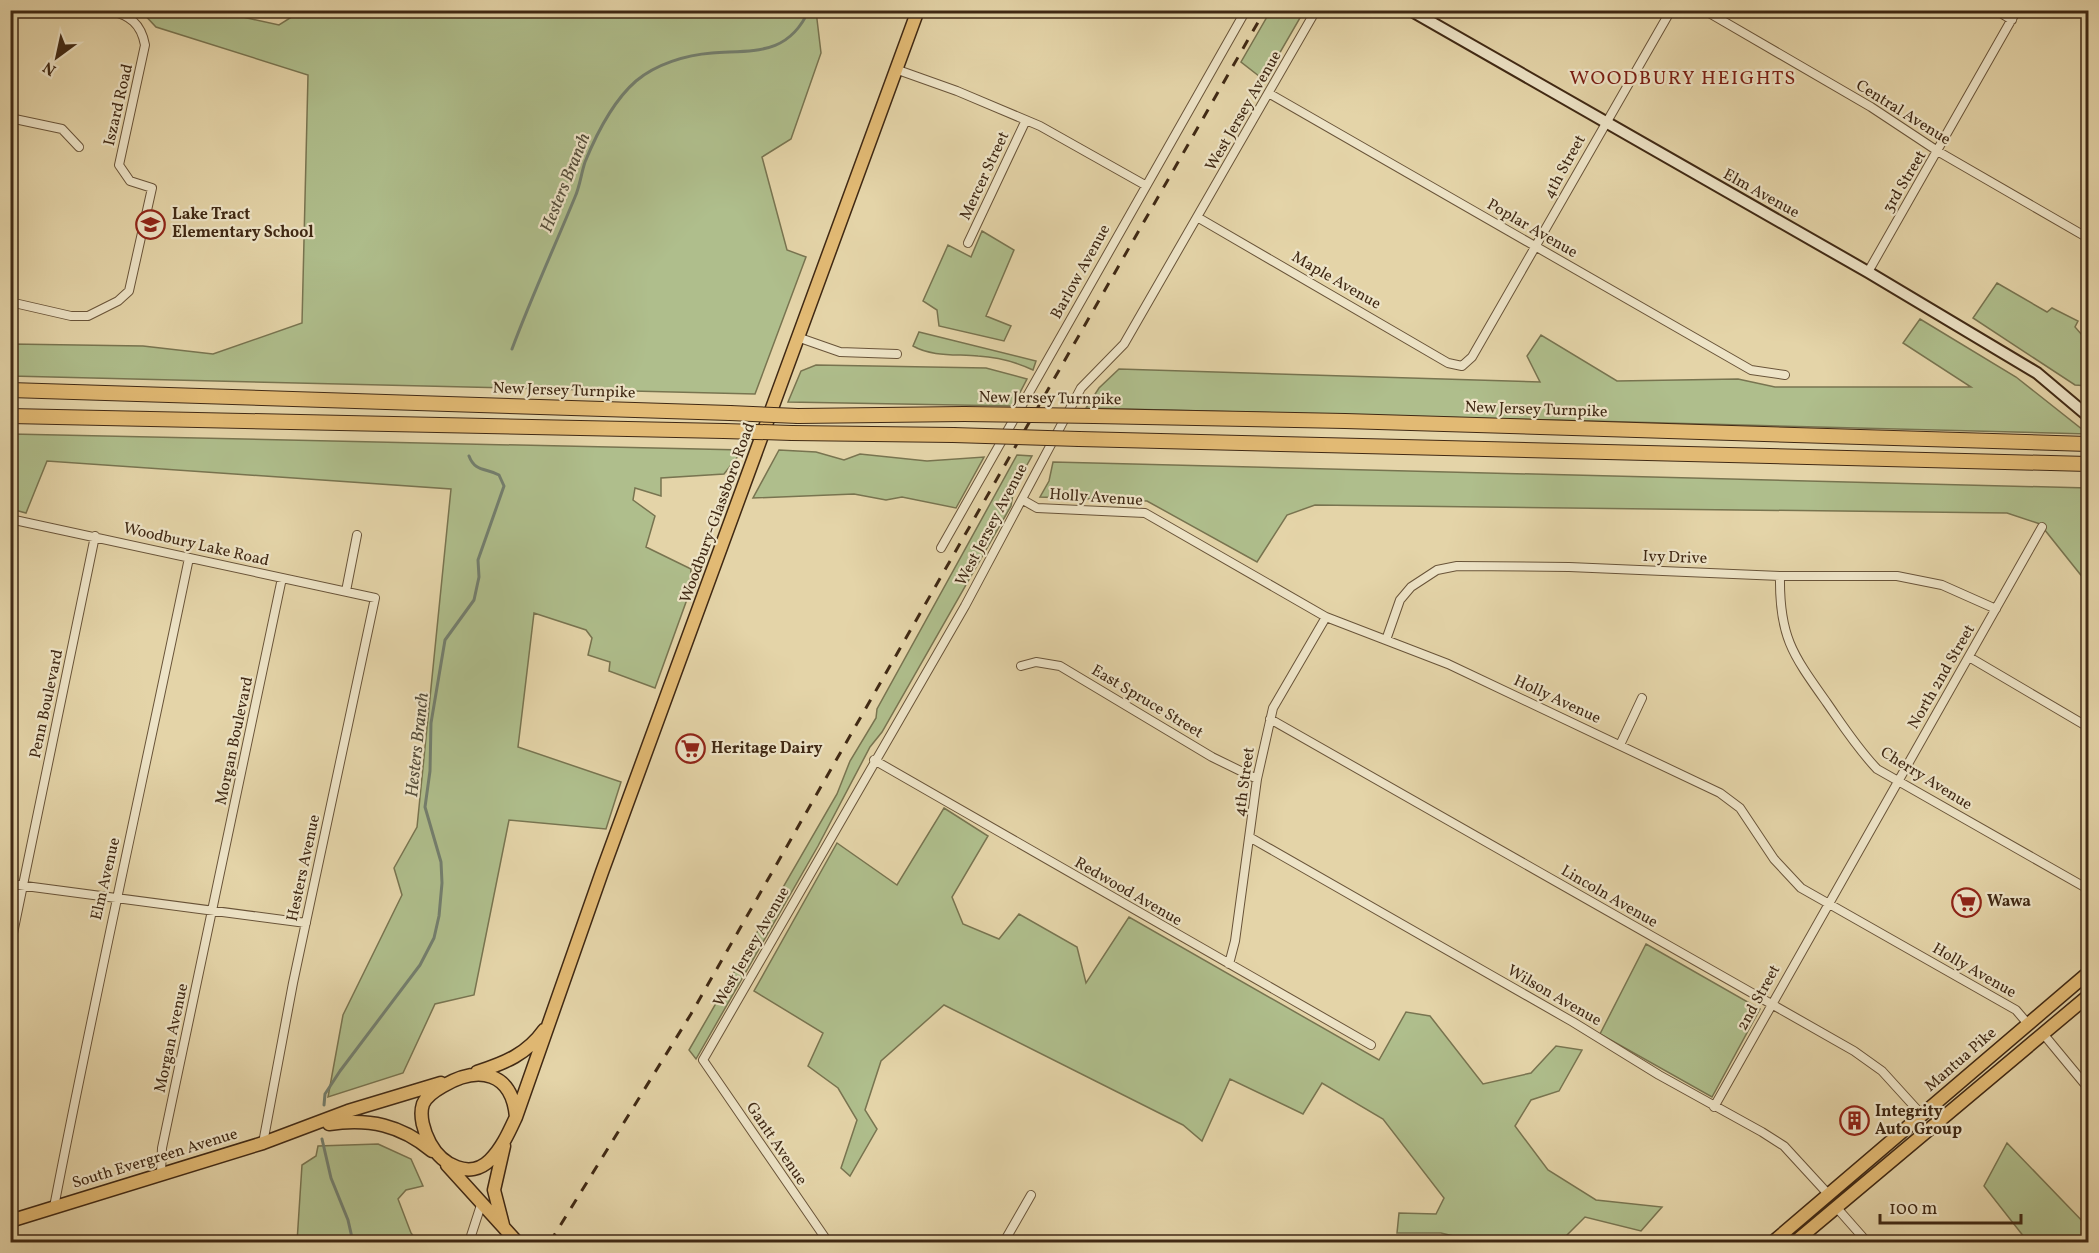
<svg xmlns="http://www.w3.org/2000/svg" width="2099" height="1253" font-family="Vollkorn,serif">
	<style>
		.green { fill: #afbe8c; stroke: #787450; stroke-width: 1.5 }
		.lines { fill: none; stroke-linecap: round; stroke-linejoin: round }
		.stream { stroke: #737f6f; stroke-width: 3 }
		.street-casing { stroke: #695439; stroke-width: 10 }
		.secondary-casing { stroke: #402914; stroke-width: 14 }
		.primary-casing { stroke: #402914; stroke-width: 15 }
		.highway-casing { stroke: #402914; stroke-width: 16 }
		.street { stroke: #ede3c6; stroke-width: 8 }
		.secondary { stroke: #ede3c6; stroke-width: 10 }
		.primary { stroke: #e2ba74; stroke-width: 12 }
		.highway { stroke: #e2ba74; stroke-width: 14 }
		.rail { stroke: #402914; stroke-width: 3; stroke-dasharray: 10 10; stroke-linecap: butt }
		.highway-bridge-casing { stroke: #402914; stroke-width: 16; stroke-linecap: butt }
		.highway-bridge { stroke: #e2ba74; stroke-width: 14 }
		.labels { text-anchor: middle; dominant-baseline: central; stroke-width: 4.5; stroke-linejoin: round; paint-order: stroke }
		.street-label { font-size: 16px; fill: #402914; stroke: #ede3c6 }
		.poi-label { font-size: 16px; font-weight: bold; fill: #402914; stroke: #ede3c6; text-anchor: start }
		.water-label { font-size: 18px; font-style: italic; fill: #554d3a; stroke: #ede3c6 }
		.quarter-label { font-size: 20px; letter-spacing: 1.5px; fill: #7a1f14; stroke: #ede3c6 }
	</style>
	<rect width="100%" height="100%" fill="#e4d4a8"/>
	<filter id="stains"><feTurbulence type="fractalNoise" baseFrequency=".00333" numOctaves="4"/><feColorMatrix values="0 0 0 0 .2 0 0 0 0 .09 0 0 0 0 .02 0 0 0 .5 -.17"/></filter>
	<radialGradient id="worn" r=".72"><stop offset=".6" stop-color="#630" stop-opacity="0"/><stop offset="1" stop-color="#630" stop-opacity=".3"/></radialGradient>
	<path class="green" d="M1271,10l33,1 -40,69 -23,-18z
		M301,11h515l5,42 -30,86 -29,18 25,93 19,7 -51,137 -744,-18v-32l132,2 70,8 89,-31 6,-248 -152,-48 -15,-16h74l64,14z
		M982,231l32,19 -28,66 25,10 -7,15 -65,-15 -2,-16 -14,-9 25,-56 23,12z
		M1997,283l50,29 5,-4 26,13 -3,6 13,15v44l-13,-1 -102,-67z
		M1920,319l96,58 72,57 -1002,-26 13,-20 20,-19 421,13 -13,-26 14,-21 76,46 121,-2 37,8h196l-68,-44z
		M919,332l117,29 -3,9c-17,-8 -36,-13 -55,-14 -21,-2 -46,1 -65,-10z
		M816,365l170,3 41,11 -14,27 -225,-4 13,-31z
		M11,434l732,16 -19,24 -63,4v18l-26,-8 -2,12 22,16 -9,31 45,22 -1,22 -35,97 -46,-17 1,-9 -22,-7 4,-17 -6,-8 -52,-17 -16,134 103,35 -15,47 -97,-9 -35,175 -39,9 -32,69 -75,24 15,-82 59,-120 -8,-27 23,-41 34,-338 -404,-28 -21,52 -15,-4z
		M779,450l37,2 28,8 16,-6 67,7 57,-4 -28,51 -54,-11 -16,3 -32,-6 -101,4z
		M1017,455l15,1 -18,32 -3,18 -129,226 -12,15 -52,99 -122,213 -7,-9 148,-256 13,-33 26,-43 1,-9z
		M1053,462l1035,26v96l-48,-60 -33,-11 -692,-8 -28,10 -30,47 -110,-61 -107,-4 9,-16z
		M944,808l44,28 -36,61 11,27 36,15 20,-25 58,33 9,36 43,-66 250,143 27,-48 24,4 53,68 48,-11 25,-27 26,4 -23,41 -28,9 -16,26 33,44 48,30 66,7 -21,24 -56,-14 -25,25h-82l-37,-9h-44l2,-20 37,1 8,-16 -61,-79 -61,-36 -19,31 -73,-35 -28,62 -19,-16 -239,-120 -63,56 -16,49 12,19 -27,47 -9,-8 16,-48 -19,-32 -30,-22 15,-33 -69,-42 83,-148 60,42z
		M1646,944l114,65 -48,88 -112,-63z
		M2007,1143l81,84v15h-60l-44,-56z
		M378,1144l33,15 12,27 -17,4 -8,9 13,34 7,9h-121l5,-77 14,-9 2,-10z"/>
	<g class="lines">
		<path class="stream" d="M512,349c19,-51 42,-101 63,-152 5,-11 6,-23 10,-35 11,-27 28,-61 51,-81 20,-17 50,-26 76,-28 42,-3 76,3 97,-43
			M324,1105l1,-11 15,-23 80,-106 14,-27 5,-22 3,-33 -1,-21 -16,-55 5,-36 1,-48 14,-83 29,-40 5,-23 -1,-17 26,-74 -5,-11c-13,-7 -24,-3 -30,-19
			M322,1139l9,39 17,42 5,22"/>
		<defs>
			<path id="street" d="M1704,10l167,97 68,45 149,86
				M1996,10l16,10
				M898,70l59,21 83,35 105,59
				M1270,94l481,276 34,5
				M10,118l52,11 17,18
				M1197,217l251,146 14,3 10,-9 199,-347
				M968,243l58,-123
				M1868,272l149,-262
				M10,302l61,14h17l30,-15 11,-10 23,-103 -22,-7 -11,-16 26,-120c-4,-22 -15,-29 -36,-35
				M800,338l40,14 57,2
				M1023,500l14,8 108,5 181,104 122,47 272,129 20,15 34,51 27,29 215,122 12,14
				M10,519l365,79 -82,385 -30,160
				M941,548l305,-538
				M1780,576c-1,61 13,79 47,127 16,23 30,45 50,66l211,120
				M346,591l11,-56
				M1386,640l14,-40 11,-13 26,-17 20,-4 112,1 211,9h117l45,9 54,24
				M1969,657l119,70
				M1021,666l15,-4 24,4 152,91 45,22
				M1270,719l584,332 28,20 40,44
				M1620,745l22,-47
				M874,760l497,285
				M1251,838l322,184 86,53 103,57 22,14 45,49
				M10,884l296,39
				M10,948l85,-412
				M1229,964l6,-23 22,-162 16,-71 53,-91
				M2045,1036l43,52
				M1714,1107l328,-580
				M161,1173l1,-25 120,-570
				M54,1207c42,-217 90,-432 135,-649
				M1837,1208l30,34
				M469,1242l12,-37
				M828,1242l-125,-182 262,-454 116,-218 43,-44 192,-334
				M1004,1242l27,-47"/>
			<path id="secondary" d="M1410,10l458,262 169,101 51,43"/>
			<path id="primary" d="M477,1072c28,-9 50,-18 67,-42
				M516,1117c-4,-45 -37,-52 -73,-31 -7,4 -16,9 -20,18 -4,12 1,28 7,39 12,22 40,37 60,17 12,-12 19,-28 26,-43l86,-245 316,-862
				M329,1124c40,-6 72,1 103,27
				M447,1165l70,77
				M10,1221l253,-78 85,-32 93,-28
				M503,1225l-9,-35 10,-44
				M1773,1242l315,-269
				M1795,1242l293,-246"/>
			<path id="highway" d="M10,390l720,23
				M10,416l714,15
				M798,416l166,-2
				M1094,416l251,5 743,23
				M792,433l161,2
				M1079,439l1009,25"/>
		</defs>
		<use href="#street" class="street-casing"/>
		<use href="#secondary" class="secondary-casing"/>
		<use href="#primary" class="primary-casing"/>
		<use href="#highway" class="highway-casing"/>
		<use href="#street" class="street"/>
		<use href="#secondary" class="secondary"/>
		<use href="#primary" class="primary"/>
		<use href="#highway" class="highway"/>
		<path class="rail" d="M550,1242l141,-228 574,-1004"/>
		<defs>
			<path id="highway-bridge" d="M730,413l68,3
				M964,414l130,2
				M724,431l68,2
				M953,435l126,4"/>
		</defs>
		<use href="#highway-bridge" class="highway-bridge-casing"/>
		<use href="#highway-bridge" class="highway-bridge"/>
	</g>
	<defs>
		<symbol id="school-ring" viewBox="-11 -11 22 22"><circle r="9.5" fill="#ede3c6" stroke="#8f2418" stroke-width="1.5"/><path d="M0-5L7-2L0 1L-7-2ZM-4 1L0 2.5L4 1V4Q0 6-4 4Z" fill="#8f2418"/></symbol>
		<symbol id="supermarket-ring" viewBox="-11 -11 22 22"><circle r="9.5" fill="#ede3c6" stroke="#8f2418" stroke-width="1.5"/><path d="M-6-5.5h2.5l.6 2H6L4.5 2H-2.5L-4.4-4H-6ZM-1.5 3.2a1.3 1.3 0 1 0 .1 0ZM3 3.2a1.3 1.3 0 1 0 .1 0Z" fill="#8f2418"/></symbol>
		<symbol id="building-ring" viewBox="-11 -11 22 22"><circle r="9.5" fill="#ede3c6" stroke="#8f2418" stroke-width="1.5"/><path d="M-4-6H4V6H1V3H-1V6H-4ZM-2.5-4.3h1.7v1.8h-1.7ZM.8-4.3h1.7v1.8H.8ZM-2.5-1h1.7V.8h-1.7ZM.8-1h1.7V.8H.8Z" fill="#8f2418"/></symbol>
	</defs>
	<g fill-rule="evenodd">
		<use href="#school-ring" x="134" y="208" width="33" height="33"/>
		<use href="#supermarket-ring" x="674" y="732" width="33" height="33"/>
		<use href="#supermarket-ring" x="1950" y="886" width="33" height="33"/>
		<use href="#building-ring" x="1838" y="1104" width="33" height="33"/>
	</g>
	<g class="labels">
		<g class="street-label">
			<text transform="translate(119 105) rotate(-77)">Iszard Road</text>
			<text transform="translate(1244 111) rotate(-60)">West Jersey Avenue</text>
			<text transform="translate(1903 113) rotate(32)">Central Avenue</text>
			<text transform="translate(1565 167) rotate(-61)">4th Street</text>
			<text transform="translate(985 176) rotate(-65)">Mercer Street</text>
			<text transform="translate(1905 182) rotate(-59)">3rd Street</text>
			<text transform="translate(1761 194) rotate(29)">Elm Avenue</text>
			<text transform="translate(1532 229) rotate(30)">Poplar Avenue</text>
			<text transform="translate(1081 272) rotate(-61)">Barlow Avenue</text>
			<text transform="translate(1336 281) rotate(30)">Maple Avenue</text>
			<text transform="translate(564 391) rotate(2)">New Jersey Turnpike</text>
			<text transform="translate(1050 399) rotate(1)">New Jersey Turnpike</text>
			<text transform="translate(1536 410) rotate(2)">New Jersey Turnpike</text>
			<text transform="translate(1096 498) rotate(4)">Holly Avenue</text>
			<text transform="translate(718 513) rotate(-70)">Woodbury-Glassboro Road</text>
			<text transform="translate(992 525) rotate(-62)">West Jersey Avenue</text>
			<text transform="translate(196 545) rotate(13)">Woodbury Lake Road</text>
			<text transform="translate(1675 558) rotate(2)">Ivy Drive</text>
			<text transform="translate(1942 677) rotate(-60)">North 2nd Street</text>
			<text transform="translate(1557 700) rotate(25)">Holly Avenue</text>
			<text transform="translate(1147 702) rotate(31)">East Spruce Street</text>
			<text transform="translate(47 704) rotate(-78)">Penn Boulevard</text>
			<text transform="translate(235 741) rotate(-78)">Morgan Boulevard</text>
			<text transform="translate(1926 779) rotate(32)">Cherry Avenue</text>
			<text transform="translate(1245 782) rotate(-82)">4th Street</text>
			<text transform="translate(304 868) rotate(-78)">Hesters Avenue</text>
			<text transform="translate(106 879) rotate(-77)">Elm Avenue</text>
			<text transform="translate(1128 892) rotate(30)">Redwood Avenue</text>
			<text transform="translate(1609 897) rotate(30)">Lincoln Avenue</text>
			<text transform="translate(752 947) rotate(-60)">West Jersey Avenue</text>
			<text transform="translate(1974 971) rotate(30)">Holly Avenue</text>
			<text transform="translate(1554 996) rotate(30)">Wilson Avenue</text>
			<text transform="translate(1759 998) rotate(-61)">2nd Street</text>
			<text transform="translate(172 1038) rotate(-78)">Morgan Avenue</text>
			<text transform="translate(1961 1060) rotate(-41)">Mantua Pike</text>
			<text transform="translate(776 1144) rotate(56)">Gantt Avenue</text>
			<text transform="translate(155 1159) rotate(-17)">South Evergreen Avenue</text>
		</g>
		<g class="poi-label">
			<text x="172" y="215">Lake Tract<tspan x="172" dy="18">Elementary School</tspan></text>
			<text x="711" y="749">Heritage Dairy</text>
			<text x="1987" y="902">Wawa</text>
			<text x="1875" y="1112">Integrity<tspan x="1875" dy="18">Auto Group</tspan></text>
		</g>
		<g class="water-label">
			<text transform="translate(566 183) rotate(-68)">Hesters Branch</text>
			<text transform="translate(418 745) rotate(-84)">Hesters Branch</text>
		</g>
		<g class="quarter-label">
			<text x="1683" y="79">WOODBURY HEIGHTS</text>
		</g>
	</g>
	<rect width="2099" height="1253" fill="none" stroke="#e4d4a8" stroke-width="36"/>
	<rect x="12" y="12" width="2075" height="1229" fill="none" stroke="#402914" stroke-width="3"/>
	<rect x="18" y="18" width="2063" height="1217" fill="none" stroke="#402914" stroke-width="1.5"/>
	<g transform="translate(57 57) rotate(213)" stroke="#ede3c6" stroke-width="4.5" paint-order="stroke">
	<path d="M0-4.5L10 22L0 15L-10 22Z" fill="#402914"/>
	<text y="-9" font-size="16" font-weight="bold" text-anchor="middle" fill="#402914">N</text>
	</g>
	<path d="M1880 1214v9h141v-9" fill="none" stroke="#402914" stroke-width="3"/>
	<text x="1889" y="1214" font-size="18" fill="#402914" stroke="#ede3c6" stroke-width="4.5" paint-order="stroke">100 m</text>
	<rect width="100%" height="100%" filter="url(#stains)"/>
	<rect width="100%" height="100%" fill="url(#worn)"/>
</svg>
